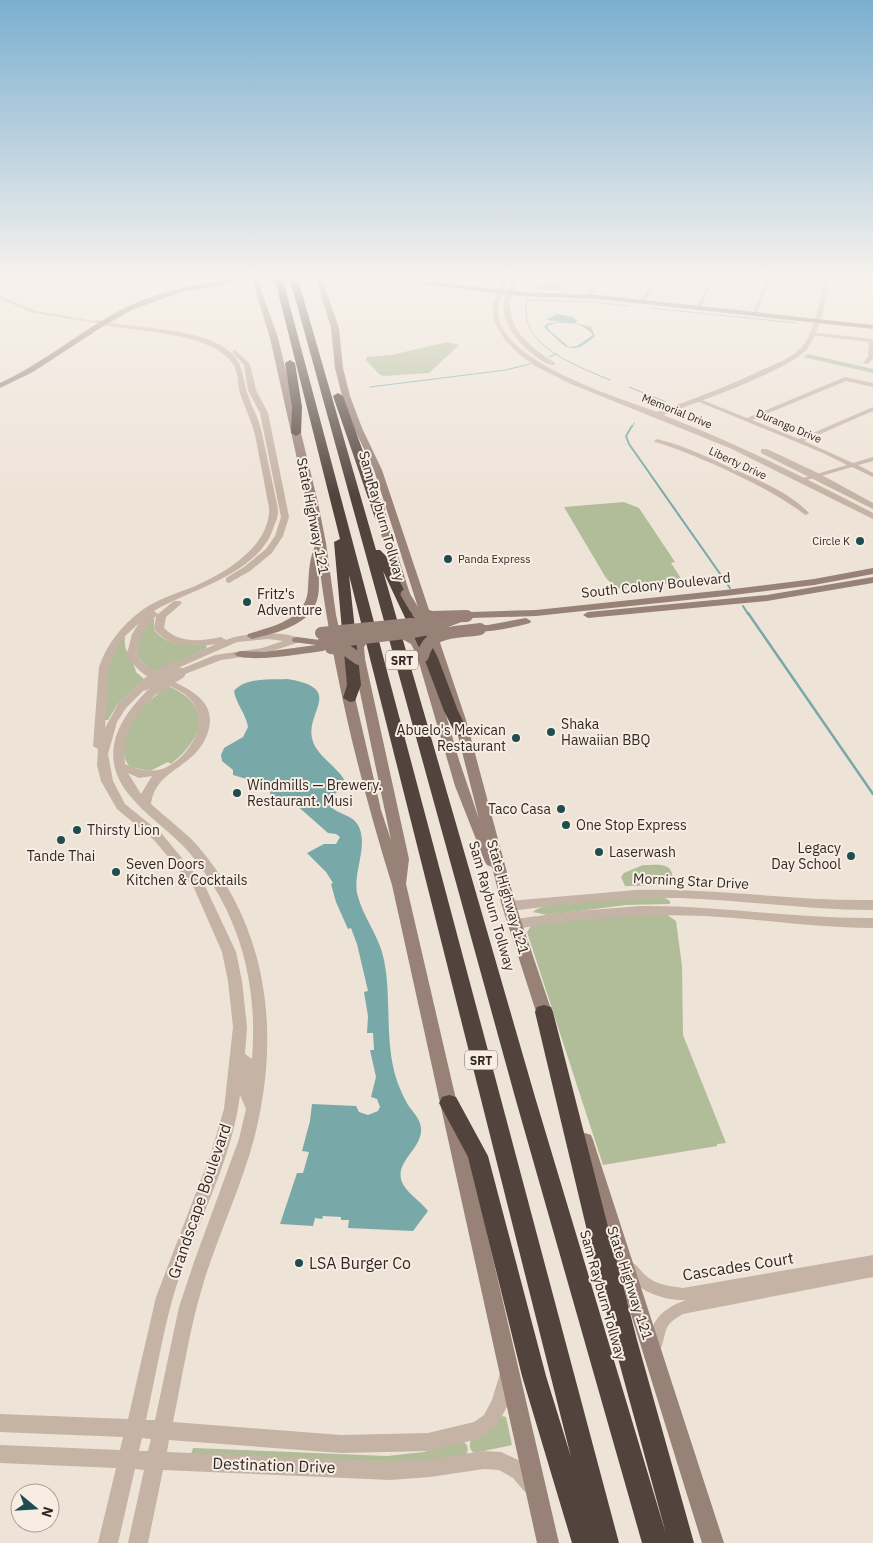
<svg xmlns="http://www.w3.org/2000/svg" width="873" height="1543" font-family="'IBM Plex Sans',sans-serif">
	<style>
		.green { fill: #b1bc99 }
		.water { fill: #79a8a9; fill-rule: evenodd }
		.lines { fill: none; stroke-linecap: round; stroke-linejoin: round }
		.stream-far2 { stroke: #79a8a9; stroke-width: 1 }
		.stream-far1 { stroke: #79a8a9; stroke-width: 2 }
		.stream { stroke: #79a8a9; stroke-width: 2.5 }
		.minor { fill: #c5b3a5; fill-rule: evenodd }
		.tertiary { fill: #c5b3a5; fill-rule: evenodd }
		.secondary { fill: #988277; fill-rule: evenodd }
		.motorway { fill: #52433d; fill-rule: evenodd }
		.tertiary-bridge { stroke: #c5b3a5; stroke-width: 11 }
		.secondary-bridge-far1 { stroke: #988277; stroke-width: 9 }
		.secondary-bridge { stroke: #988277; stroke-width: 12 }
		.motorway-bridge { stroke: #52433d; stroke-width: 9 }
		.poi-dot { fill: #1f4d4f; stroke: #f7ede3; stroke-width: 2 }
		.labels { text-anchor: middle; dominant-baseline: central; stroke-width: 4; stroke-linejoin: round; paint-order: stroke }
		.far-street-label { font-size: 11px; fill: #312925; stroke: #f7ede3 }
		.far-poi-label { font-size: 11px; fill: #312925; stroke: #f7ede3; text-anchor: end }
		.shield { fill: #f7ede3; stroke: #6c645e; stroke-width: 1 }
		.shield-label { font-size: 12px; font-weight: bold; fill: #312925 }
		.street-label { font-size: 14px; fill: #312925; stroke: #f7ede3 }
		.poi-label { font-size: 14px; fill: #312925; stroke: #f7ede3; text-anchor: start }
		.near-street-label { font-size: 16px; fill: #312925; stroke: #f7ede3 }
		.near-poi-label { font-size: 16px; fill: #312925; stroke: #f7ede3; text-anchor: start }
	</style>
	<rect width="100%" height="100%" fill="#eee3d7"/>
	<path class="green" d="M540,279h30l-10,12 -23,-1z
		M448,342l11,3 -30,28 -45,3 -5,-2 -13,-14 1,-3 24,-2z
		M808,354l65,15v4l-70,-16z
		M624,502l15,6 36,54 -4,1 11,17 -2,2 -59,7 -7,-3 -8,-8 -42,-71z
		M150,618l4,1v11c13,16 33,16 52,15l1,3 -51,24 -7,-3 -11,-12 -1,-19z
		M122,636l3,1c-2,18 9,23 11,35l8,7 -27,26 -9,15h-5l4,-55z
		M168,686c46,19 36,52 3,78l-3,-2 -18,9 -20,-4c-24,-30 16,-65 38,-81z
		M643,865c17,0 33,-4 29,20l-47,1 -4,-9 3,-4z
		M663,897l7,4v3l-44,1 -79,10 -14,-3c16,-15 105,-14 130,-15z
		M666,914l10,7 6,45 1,69 43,108 -9,1v2l-114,19 -76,-233 4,-6 60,-9z
		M502,1416l4,1 6,28 -38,8c-5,-4 -5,-8 -3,-14z
		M463,1441c5,4 6,8 3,14l-57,8 -218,-9 2,-6 194,8 37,-4z"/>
	<path class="water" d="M557,314l16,3 4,4 -2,2 16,4 4,9c-13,12 -24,18 -37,4 -5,-6 -11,-8 -14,-14l4,-3 15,-1 -17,-2zM555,323c16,0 27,-1 38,12l-16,11 -8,1 -19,-16 -3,-5z
		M287,679c58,9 19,32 25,59 3,17 25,28 33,43 -4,9 -12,13 -17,22 7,12 23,10 30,22 11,20 -5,47 -1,68 5,23 23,44 27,67 8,40 0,82 13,121 3,8 7,17 11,24 5,7 12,14 13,23 2,22 -31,35 -17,58 6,9 17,16 24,25l-15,20 -65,-3 1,-8h-8v-3l-18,-1 -1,3 -7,-1 -2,8 -33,-2 17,-51h6l6,-21 -7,-1 8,-30 2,-17 44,2 3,6 9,3 10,-4 2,-4 -3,-8 -6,-2 5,-20 -6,-27h4l-1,-17h-6l1,-17 -4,-24 4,-1 -11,-47 -6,-16 -3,1 -12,-27 -5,-18 2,-1 -7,-11 -19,-19 17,-9h12l4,-7 -4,-3 -8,-1 -34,-30 2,-5 -6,-1 -5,4 -13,-3 -3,-8 7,-2 -1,-5 -8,2 -34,-10v-5l-11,-9 -1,-6 3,-7 19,-11 5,-10c-2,-13 -12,-23 -14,-36 11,-14 37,-11 53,-12z"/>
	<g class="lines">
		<path class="stream-far2" d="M529,279v12
			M527,297c0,5 -2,11 -1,16 1,36 56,55 84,67
			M526,300l68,2 35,4
			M650,308l147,15
			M549,357l7,-3
			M370,387l136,-17 24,-6
			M629,387l37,15
			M652,402l2,-5
			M632,427l2,-4"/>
		<path class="stream-far1" d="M632,426l-6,10 3,8 101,144
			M743,606l5,8"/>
		<path class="stream" d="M748,613l125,181"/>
		<path class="minor" d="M597,279h4l-10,15 2,3 -4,1 -2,-4z
			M711,279h4l-15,29 -4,1z
			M767,279h4l-15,35 -4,1z
			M0,296l36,15 63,11 -2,1 -64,-10 -33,-14z
			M811,332l62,7v19l-5,6 -5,-1 5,-6 1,-15 -60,-7 -1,-1z
			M845,377l28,6v4l-27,-6 -94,39 47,19 74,-32v4l-69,30 49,22 20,-6v4l-15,4 15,8v4l-21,-10 -45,13h-4v-2l44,-13 -24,-12 -131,-54 5,-1 50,20z
			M657,439c25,6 49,17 72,28 27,12 59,24 80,46l-3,2 -2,-1c-26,-20 -55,-33 -84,-47 -21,-9 -43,-19 -65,-25l-1,-1z
			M873,1255v22l-190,37c-22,12 -15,17 -23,37l-5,2 -5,-2c-2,-6 -1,-10 0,-16 5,-20 17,-28 36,-35 -23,1 -53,-10 -62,-32l1,-4 5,-2c7,2 10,8 15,13 11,10 24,11 38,13z"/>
		<path class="tertiary" d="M502,279h6c-3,12 -12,24 -10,37 9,48 119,81 159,96 36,-13 72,-26 107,-43 12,-5 27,-11 37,-21 14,-14 19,-50 24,-69h6c-6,23 -10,49 -23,69 -15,21 -116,56 -145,67 73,28 141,62 210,98v6l-141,-70 -161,-65 -36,-18 -16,-12 -14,-14 -11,-18 -1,-17z
			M513,279h6c-3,7 -8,15 -9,23 -2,29 23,47 45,61v2c-7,1 -14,-5 -20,-9 -17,-13 -34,-32 -31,-55 1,-8 6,-15 9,-22z
			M653,279h6l-13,21h-4z
			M97,320c36,9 104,7 132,31 15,12 13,27 19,44 4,13 12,25 14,39 4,18 8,37 12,56 1,7 4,15 4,22 0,4 -2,10 -4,14 -14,48 -83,63 -120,85l4,3 16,-13h6l2,2 -16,14 -2,11c16,16 37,13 57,9l5,3c14,-7 64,-10 76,0l-2,2 -37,12 -42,6 -41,16 -4,-1 -1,-2 1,-2 39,-16 47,-7 21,-7 -15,-2 -31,3 -66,29 -5,-3 1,-2 49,-22c-22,4 -47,4 -62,-15l2,-13c-12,12 -18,24 -18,41 4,5 9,10 14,13 24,16 70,24 55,65 -14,35 -51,33 -56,69 15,14 31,25 45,40 73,83 85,191 58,295 -13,48 -34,92 -49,139 -15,47 -22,96 -32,144l168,13 87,-2 46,-11 10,-7 8,-15 9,-30 6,-3 6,3 3,6 -7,27 -13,24 -18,12 -50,12 -87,2 -172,-13 -2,12 223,10 40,-3 54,-8 17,1 26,12 11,13 3,7 -3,7 -7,3 -7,-3 -11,-13 -14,-8 -15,-1 -54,8 -40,3 -227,-10 -15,73h-20l16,-73 -9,-1 -17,74h-20l18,-75 -116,-5v-18l120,5 3,-13 -123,-5v-18l128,5 28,-122 54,-141 14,-47 9,-82 -5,-46 -6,-29 -28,-64 -40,-48 -37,-31 -16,-28 -4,-16 1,-16 -5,-3 6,-79c8,-23 23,-42 42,-56 16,-12 34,-17 52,-24 30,-13 72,-37 76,-73 1,-7 -2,-15 -3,-22 -3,-18 -7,-35 -10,-52 -3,-17 -11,-31 -16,-47 -3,-9 -1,-21 -7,-29 -23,-34 -100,-31 -138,-41v-2zM139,623l-7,11 -4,16 -4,3c6,8 13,16 21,22 16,9 39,13 49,29 15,24 -9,57 -32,65 -13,4 -26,0 -37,-5 -4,-40 13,-47 35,-75l-1,-2h-8c-34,32 -55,71 -19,111 14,17 32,29 47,44 14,13 25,29 35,45 32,52 43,111 38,172l-7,-5 2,-27 -5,-46 -6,-29 -31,-66 -43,-52 -37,-30 -12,-23 -5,-27 9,-32 9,-14 23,-23 -5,-3 -4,1 -22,21 -13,24 4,-61 12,-27zM128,773l11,5 13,-2 -11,18zM240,1095l6,14 -7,30 -45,123 -15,45 -24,113h-9c9,-41 16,-83 27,-123 20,-68 58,-131 67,-202zM142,1438l9,1 -3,12h-9z
			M235,350l15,14 6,26 12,23 21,104 -6,19 -11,17 -22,18 -21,12 -3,-1v-4l18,-11 22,-18 9,-13 6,-19 -21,-104 -12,-23 -4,-25 -12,-13z
			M761,449h6l53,25 53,29v6l-112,-56z
			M636,890c80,-2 158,11 237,10v10c-65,0 -129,-10 -194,-12 -57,-1 -113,6 -170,13l-4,-2 -2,-3 2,-3 4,-2z
			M640,906c78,-1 155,13 233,12v10c-56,0 -112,-9 -168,-12 -64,-3 -127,3 -190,13l-5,-2 -1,-3 1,-3 5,-2 62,-8z"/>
		<path class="secondary" d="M229,279h29l1,4 9,-4h38l-36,4 -10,4 18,51 40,165 8,40 10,72 45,195 10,30 -38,-181v-12l9,-12h8l1,2 -7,10 1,12 44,200 -3,25 153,659h-22l-145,-658c-32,-103 -59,-213 -73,-321 -1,11 1,22 -1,32 -5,29 -42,37 -66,43l-5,-3 1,-2c26,-8 60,-15 60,-47 1,-16 1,-29 8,-43l-46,-206 -18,-58 -70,12 -48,17 -29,16 -72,47 -33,16v-5c41,-19 76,-48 115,-70 35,-19 74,-28 114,-34z
			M316,279h6l17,49 4,40 7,28 12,32 20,42 84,250 50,186 39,115 -3,4 -5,2 -5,-2 -3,-4 -37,-115 -10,-39 -5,-2 -2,-3 -30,-76 -38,-130 -6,-12 -18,-10 5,-3 21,9 10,16 30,104 20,59 -25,-99 -80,-250 -20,-42 -12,-32 -7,-28 -4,-40z
			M383,279h23l115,13 77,3 275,30v4l-275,-30 -77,-3z
			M379,502l5,3 2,13 24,76 -1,2 -4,1 -5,-3 -24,-76 -2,-13z
			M873,568v6l-59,11 -89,11 -189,20 -64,2 -29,11 -5,-3 32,-14 66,-2 189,-20 89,-11z
			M873,577v6l-106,18 -179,17 -5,-3 5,-3 179,-17z
			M526,618l5,3 -1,2c-14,4 -56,14 -66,5l5,-3h19z
			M297,637l30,4 1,2 -2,2 2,3 -5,3c-16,2 -78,13 -89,3l6,-3 24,1 52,-7 -23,-3 -1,-2 1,-2z
			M585,1133l6,2 2,5 131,403h-22l-125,-403 2,-5z"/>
		<path class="motorway" d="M292,281l7,2 77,267h4l8,8 50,100 20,53 11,22 -2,3h-10l-2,-3 -11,-22 -20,-53 -41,-87 152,526 131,437 -53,-194 -78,-328 2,-5 7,-2 7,2 2,5 84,328 57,203h-52l-127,-446 -224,-814z
			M277,282l7,2 335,1259h-47l-50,-167 -54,-219 -29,-54 3,-6 7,-2 7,2 32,59 58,220 25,81 -222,-882 12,110 -6,16 -5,1 -7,-4 4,-13 -13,-143 6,-3 -64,-255z
			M290,360l5,3 7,44 -1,26 -5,3 -5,-3 1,-26 -7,-44z
			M338,393l5,3 44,122 -2,2 -4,1 -6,-3 -42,-122z"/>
		<path class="tertiary-bridge" d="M144,685l27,-17
			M155,689l25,-16"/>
		<path class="secondary-bridge-far1" d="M405,594l9,15 6,5"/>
		<path class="secondary-bridge" d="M418,613l14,4 35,-1
			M321,633l89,-9 33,2
			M323,643l90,-11 20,-4
			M331,648l15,2 13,9
			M423,656c5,-27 36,-23 57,-27"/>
		<path class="motorway-bridge" d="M279,279l1,5
			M294,279l1,4"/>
	</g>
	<linearGradient id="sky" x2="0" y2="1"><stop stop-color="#7bafcf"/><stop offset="0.56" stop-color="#f7f2ed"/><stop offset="1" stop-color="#f7f2ed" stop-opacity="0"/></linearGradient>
	<rect width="873" height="495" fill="url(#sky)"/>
	<g class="poi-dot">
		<circle cx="860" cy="541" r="5"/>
		<circle cx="448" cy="559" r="5"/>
		<circle cx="247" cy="602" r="5"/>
		<circle cx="551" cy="732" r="5"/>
		<circle cx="516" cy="738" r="5"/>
		<circle cx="237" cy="793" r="5"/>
		<circle cx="561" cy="809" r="5"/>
		<circle cx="566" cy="825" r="5"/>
		<circle cx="77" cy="830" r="5"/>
		<circle cx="61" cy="840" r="5"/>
		<circle cx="599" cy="852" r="5"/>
		<circle cx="851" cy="856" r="5"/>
		<circle cx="116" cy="872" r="5"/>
		<circle cx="299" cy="1263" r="5"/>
	</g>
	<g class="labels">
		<g class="far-street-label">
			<text transform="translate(677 411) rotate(22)">Memorial Drive</text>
			<text transform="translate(789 426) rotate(23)">Durango Drive</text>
			<text transform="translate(738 463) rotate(25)">Liberty Drive</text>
		</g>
		<g class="far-poi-label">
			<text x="850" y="541">Circle K</text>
			<text x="458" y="559" text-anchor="start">Panda Express</text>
		</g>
		<g class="shield">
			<rect x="386" y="650.5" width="32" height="19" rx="4"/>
			<rect x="465" y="1050.5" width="32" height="19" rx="4"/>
		</g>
		<g class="shield-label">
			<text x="402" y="660">SRT</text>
			<text x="481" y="1060">SRT</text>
		</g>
		<g class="street-label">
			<text transform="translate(313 516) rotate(79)">State Highway 121</text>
			<text transform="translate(382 516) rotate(74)">Sam Rayburn Tollway</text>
			<text transform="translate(656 585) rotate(-6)">South Colony Boulevard</text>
			<text transform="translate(691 881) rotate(3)">Morning Star Drive</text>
			<text transform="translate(508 897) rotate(74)">State Highway 121</text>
			<text transform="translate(492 906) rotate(74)">Sam Rayburn Tollway</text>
			<text transform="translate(630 1283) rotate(72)">State Highway 121</text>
			<text transform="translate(603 1295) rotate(74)">Sam Rayburn Tollway</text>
		</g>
		<g class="poi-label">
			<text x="257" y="594">Fritz's<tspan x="257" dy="16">Adventure</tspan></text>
			<text x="561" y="724">Shaka<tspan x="561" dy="16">Hawaiian BBQ</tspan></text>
			<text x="506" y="730" text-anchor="end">Abuelo's Mexican<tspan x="506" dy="16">Restaurant</tspan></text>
			<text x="247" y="785">Windmills — Brewery.<tspan x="247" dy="16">Restaurant. Musi</tspan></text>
			<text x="551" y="809" text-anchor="end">Taco Casa</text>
			<text x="576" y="825">One Stop Express</text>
			<text x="87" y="830">Thirsty Lion</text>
			<text x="841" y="848" text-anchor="end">Legacy<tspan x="841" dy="16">Day School</tspan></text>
			<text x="609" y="852">Laserwash</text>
			<text x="61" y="856" text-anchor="middle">Tande Thai</text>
			<text x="126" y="864">Seven Doors<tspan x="126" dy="16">Kitchen &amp; Cocktails</tspan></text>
		</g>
		<g class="near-street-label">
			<text transform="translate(199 1201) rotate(-71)">Grandscape Boulevard</text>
			<text transform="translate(738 1266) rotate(-9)">Cascades Court</text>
			<text transform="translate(274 1465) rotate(2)">Destination Drive</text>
		</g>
		<g class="near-poi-label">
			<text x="309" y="1263">LSA Burger Co</text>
		</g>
	</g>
	<g transform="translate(35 1508) rotate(108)"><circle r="24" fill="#f7ede3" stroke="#a89f97"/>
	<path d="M0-4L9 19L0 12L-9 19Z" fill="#1f4d4f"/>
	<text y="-8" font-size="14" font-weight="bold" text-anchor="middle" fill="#312925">N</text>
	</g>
</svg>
